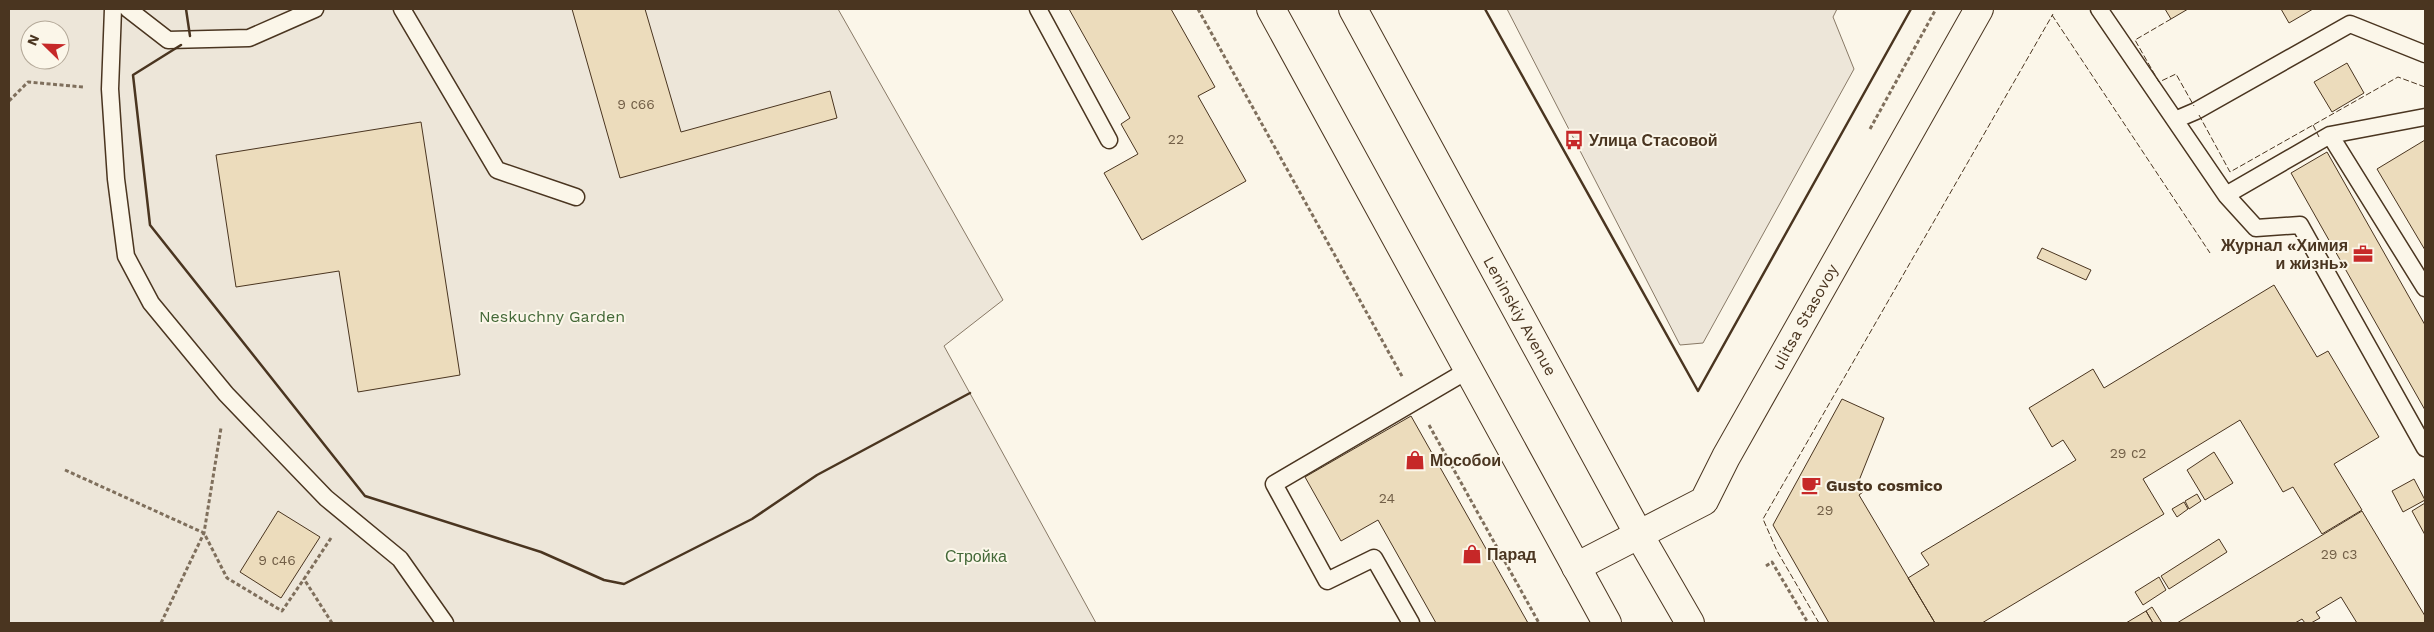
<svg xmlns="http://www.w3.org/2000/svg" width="2434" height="632" font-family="'Work Sans',sans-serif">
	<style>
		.green { fill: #ede6d9; stroke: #887966; fill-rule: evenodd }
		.building { fill: #ecdcbc; stroke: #4a3520 }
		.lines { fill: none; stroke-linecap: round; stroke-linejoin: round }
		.lane-casing { stroke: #4a3520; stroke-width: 19 }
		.street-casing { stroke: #4a3520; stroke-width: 30 }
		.primary-casing { stroke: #4a3520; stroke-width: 30 }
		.path { stroke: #7f6f5c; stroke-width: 3; stroke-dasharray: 4 2.5; stroke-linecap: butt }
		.lane { stroke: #fbf6e9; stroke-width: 16 }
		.street { stroke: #fbf6e9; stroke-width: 28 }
		.primary { stroke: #fbf6e9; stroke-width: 28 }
		.fence { stroke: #4a3520; stroke-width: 1; stroke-dasharray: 6 2.5; stroke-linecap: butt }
		.wall { stroke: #4a3520; stroke-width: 2.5 }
		.labels { text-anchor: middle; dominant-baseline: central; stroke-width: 4; stroke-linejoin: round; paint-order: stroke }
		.number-label { font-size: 14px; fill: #725f47 }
		.poi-label { font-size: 16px; font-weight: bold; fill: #4a3520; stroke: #fbf6e9; text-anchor: start }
		.park-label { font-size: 16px; fill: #436837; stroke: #fbf6e9 }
		.street-label { font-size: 16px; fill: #4a3520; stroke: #fbf6e9 }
	</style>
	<rect width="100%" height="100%" fill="#fbf6e9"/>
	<path class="green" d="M9,9h829l165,291 -59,46 152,277h-1087zM30,30h30v30h-30z
		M1507,9h330l-4,8 21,52 -151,274 -23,2z"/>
	<path class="building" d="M572,9h73l36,123 149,-41 7,27 -217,60z
		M1069,9h102l44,78 -17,9 48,85 -104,59 -38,-67 34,-19 -17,-30 9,-6z
		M2165,9h23l-17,10z
		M2281,9h32l-24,14z
		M2347,63l17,30 -32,19 -18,-30z
		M421,122l39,253 -102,17 -19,-121 -103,16 -20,-132z
		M2425,140v110l-48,-81z
		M2327,152l98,173v85l-134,-237z
		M2042,248l49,22 -5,10 -49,-22z
		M2274,285l43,72 11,-6 51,86 -45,27 28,46 -40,24 -29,-47 -10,5 -43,-72 -97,59 21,35 -182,109h-47l-27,-45 21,-13 -8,-12 155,-93 -13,-20 -11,7 -23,-39 64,-39 11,19z
		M1842,399l42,19 -26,65 5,9 -4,3 76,128h-106l-56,-98z
		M1411,416l117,207h-92l-58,-103 -37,21 -36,-64z
		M2214,452l19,31 -28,17 -18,-30z
		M2414,479l11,21 -22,12 -11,-21z
		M2197,494l4,7 -12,8 -4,-8z
		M2184,502l4,7 -11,8 -5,-8z
		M2425,503v32l-13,-24z
		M278,511l42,26 -39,61 -41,-26z
		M2362,511l63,105v7h-68l-16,-26 -25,15 4,6 -9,5h-6l-3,-4 -7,4h-118z
		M2219,539l8,13 -58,37 -8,-13z
		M2159,577l7,13 -23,15 -8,-13z
		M2152,607l10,16h-9l-7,-12z
		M2146,611l7,12h-27z"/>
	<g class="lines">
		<defs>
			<path id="lane" d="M113,9l-3,80 6,90 10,77 25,47 75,91 100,104 74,61 45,64
				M128,9l40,31 81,-2 66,-29
				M402,9l95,161 79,27
				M1038,9l71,131
				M2099,9l127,186 30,33 44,-3 125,223
				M2175,120l21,-9 154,-87 75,30
				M2330,135l95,-18
				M2226,195l104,-60 95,153
				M1411,623l-37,-65 -47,23 -53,-97 196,-115"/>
			<path id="street" d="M1576,567l128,-66 22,-44 253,-448"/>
			<path id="primary" d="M1271,9l336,614
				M1353,9l285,524 52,90"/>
		</defs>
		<use href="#lane" class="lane-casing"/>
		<use href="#street" class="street-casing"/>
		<use href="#primary" class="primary-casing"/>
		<path class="path" d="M1198,9l205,369
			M9,101l19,-19 55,5
			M1870,129l66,-120
			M1429,425l110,198
			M65,470l139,63 23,45 55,33 22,-32
			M331,538l-27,41 28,44
			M1766,566l6,-4 36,61
			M161,623l43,-90 17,-105"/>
		<use href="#lane" class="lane"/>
		<use href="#street" class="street"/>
		<use href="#primary" class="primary"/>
		<path class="fence" d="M2052,15l158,238
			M2171,19l-36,21 24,42 17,-8 18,32
			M2199,115l31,57 168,-95 27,10
			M2313,125l6,12
			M1819,623l-42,-72 -14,-32 290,-505"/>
		<path class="wall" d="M186,9l4,27
			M1485,9l213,382 213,-382
			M181,45l-48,30 17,150 215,271 176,56 63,28 20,4 128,-65 65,-44 153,-82"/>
	</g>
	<defs>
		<symbol id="bus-bare" viewBox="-9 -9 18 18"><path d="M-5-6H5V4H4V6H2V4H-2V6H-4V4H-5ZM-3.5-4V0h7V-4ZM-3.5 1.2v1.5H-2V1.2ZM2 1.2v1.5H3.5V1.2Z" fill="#c62828" stroke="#fbf6e9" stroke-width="2.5" paint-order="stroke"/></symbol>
		<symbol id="office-bare" viewBox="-9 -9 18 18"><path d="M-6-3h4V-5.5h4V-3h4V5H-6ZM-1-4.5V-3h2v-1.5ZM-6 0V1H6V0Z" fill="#c62828" stroke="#fbf6e9" stroke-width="2.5" paint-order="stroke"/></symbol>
		<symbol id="shop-bare" viewBox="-9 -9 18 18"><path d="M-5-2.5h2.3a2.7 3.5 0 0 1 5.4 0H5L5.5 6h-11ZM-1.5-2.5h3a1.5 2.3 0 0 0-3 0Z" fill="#c62828" stroke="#fbf6e9" stroke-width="2.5" paint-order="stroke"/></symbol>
		<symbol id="cafe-bare" viewBox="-9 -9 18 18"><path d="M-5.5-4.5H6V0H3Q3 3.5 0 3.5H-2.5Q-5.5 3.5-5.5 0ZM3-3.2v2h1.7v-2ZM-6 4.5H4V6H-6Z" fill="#c62828" stroke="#fbf6e9" stroke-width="2.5" paint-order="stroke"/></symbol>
	</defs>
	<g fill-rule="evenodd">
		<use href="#bus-bare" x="1560" y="126" width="28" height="28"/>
		<use href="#office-bare" x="2349" y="240" width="28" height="28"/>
		<use href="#shop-bare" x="1401" y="446" width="28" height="28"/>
		<use href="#cafe-bare" x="1797" y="471" width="28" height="28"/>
		<use href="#shop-bare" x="1458" y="540" width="28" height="28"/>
	</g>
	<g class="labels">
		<g class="number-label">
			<text x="636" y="104">9 с66</text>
			<text x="1176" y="139">22</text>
			<text x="2128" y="453">29 с2</text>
			<text x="1387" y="498">24</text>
			<text x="1825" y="510">29</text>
			<text x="2339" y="554">29 с3</text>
			<text x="277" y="560">9 с46</text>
		</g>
		<g class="poi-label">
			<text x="1589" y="140">Улица Стасовой</text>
			<text x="2348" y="245" text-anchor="end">Журнал «Химия<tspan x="2348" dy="18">и жизнь»</tspan></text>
			<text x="1430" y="460">Мособои</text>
			<text x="1826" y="485">Gusto cosmico</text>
			<text x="1487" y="554">Парад</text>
		</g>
		<g class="park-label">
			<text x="552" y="316">Neskuchny Garden</text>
			<text x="976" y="556">Стройка</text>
		</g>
		<g class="street-label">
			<text transform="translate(1520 316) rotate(61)">Leninskiy Avenue</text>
			<text transform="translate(1805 317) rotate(-61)">ulitsa Stasovoy</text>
		</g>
	</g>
	<rect width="2434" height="632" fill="none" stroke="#4a3520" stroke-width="20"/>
	<g transform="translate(45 45) rotate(293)"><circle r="24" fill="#fbf6e9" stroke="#b4a999"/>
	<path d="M0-4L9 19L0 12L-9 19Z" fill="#c62828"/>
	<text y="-8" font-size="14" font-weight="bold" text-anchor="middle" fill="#4a3520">N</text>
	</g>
</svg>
